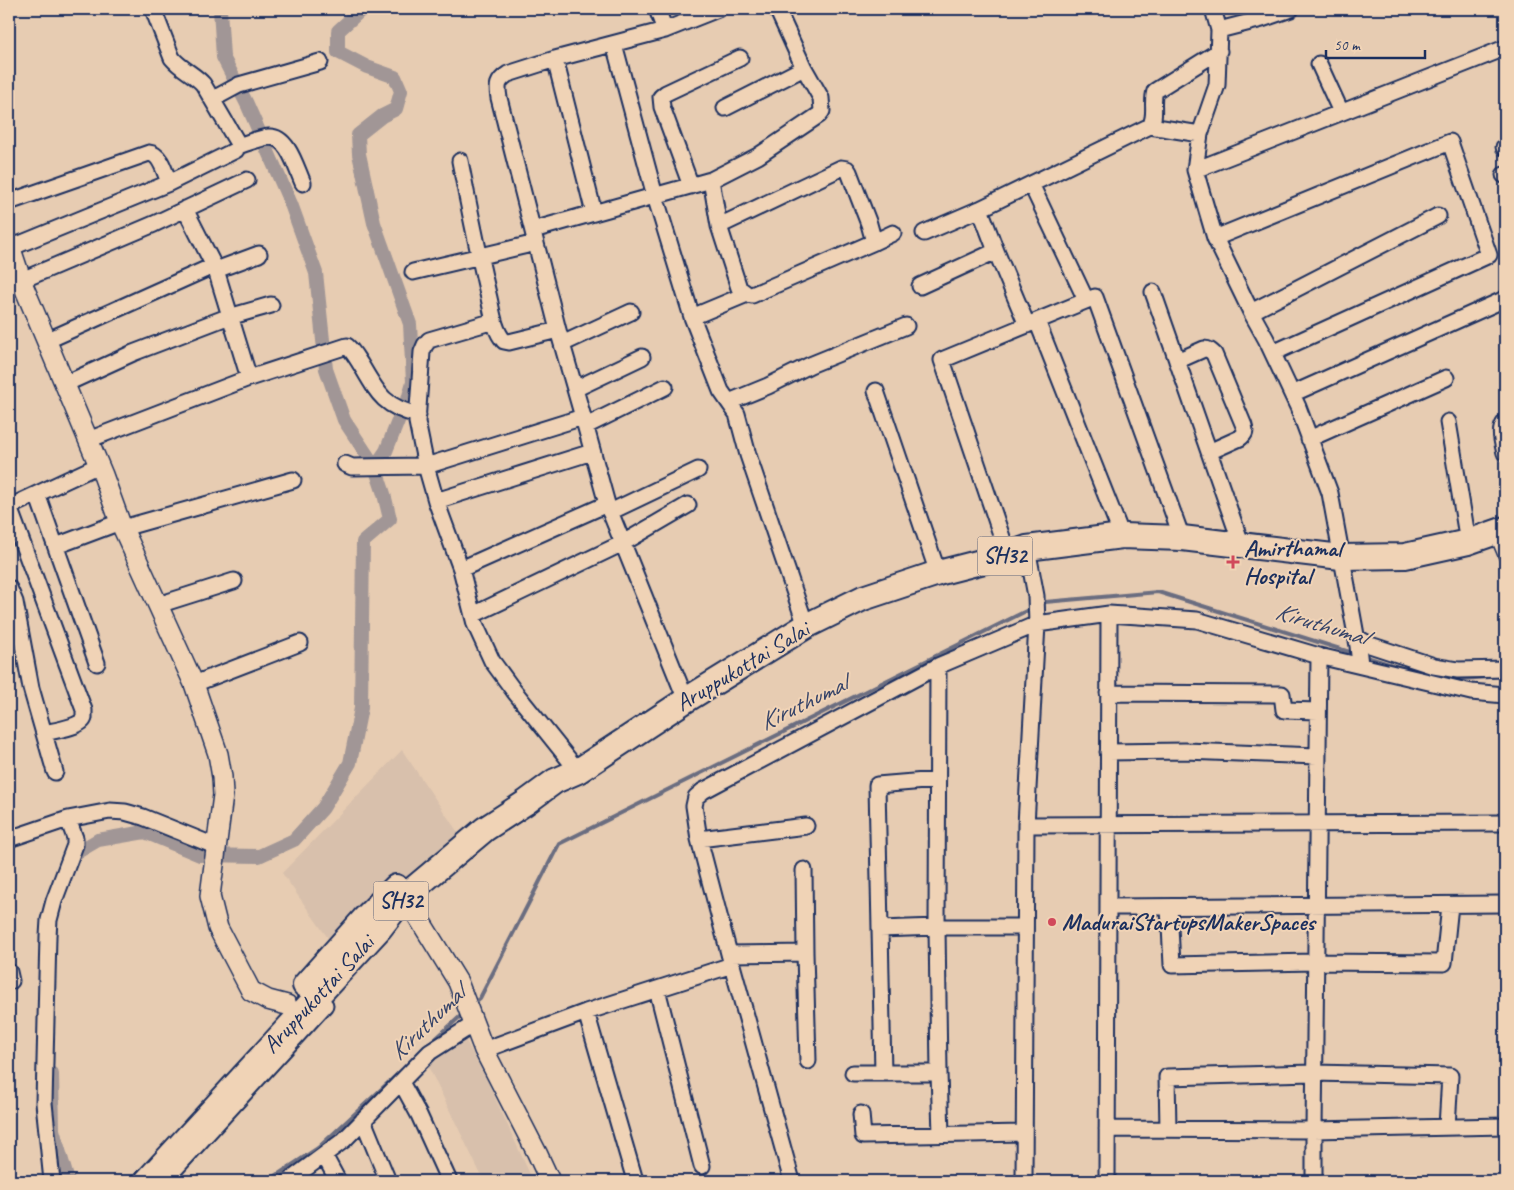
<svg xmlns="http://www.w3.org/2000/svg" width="1514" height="1190" font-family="Caveat,sans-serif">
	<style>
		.built { fill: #d8c0ac }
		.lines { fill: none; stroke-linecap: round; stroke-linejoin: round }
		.stream { stroke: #6b6d80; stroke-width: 4 }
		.canal { stroke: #a19696; stroke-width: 14 }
		.service-casing { stroke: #1b2f5e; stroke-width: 11 }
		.minor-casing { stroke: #1b2f5e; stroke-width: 19 }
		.tertiary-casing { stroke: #1b2f5e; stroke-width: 22 }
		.primary-casing { stroke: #1b2f5e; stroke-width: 28 }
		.service { stroke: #f0d3b6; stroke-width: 8 }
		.minor { stroke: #f0d3b6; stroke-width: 15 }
		.tertiary { stroke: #f0d3b6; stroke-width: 19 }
		.primary { stroke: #f0d3b6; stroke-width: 24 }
		.poi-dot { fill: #d1495b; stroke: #f0d3b6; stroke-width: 2 }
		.labels { text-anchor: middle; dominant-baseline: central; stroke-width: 4; stroke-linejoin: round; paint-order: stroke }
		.shield { fill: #f0d3b6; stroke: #5b6078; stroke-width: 1 }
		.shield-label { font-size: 22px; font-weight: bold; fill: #1b2f5e }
		.poi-label { font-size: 24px; font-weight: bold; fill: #1b2f5e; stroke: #f0d3b6; text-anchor: start }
		.street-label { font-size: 24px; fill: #1b2f5e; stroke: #f0d3b6 }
		.water-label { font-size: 25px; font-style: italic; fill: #364469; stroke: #f0d3b6 }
	</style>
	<rect width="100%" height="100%" fill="#e7ccb2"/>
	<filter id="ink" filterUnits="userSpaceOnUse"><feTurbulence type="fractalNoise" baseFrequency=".02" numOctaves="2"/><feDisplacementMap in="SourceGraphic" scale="10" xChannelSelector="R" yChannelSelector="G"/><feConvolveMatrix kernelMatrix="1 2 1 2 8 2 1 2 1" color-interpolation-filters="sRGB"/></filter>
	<g filter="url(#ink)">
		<path class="built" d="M402,750l57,84 -129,107 -48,-68z
			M458,1041h8l21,39 46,101h-49l-57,-117 23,-19z"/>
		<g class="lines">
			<path class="stream" d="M1041,604l4,-2 113,-10 198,62
				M1363,656l45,14
				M1449,680l53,-4
				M473,1004l7,-6 79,-154 473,-236
				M431,1043l34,-31
				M268,1181l50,-33 84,-78"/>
			<path class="canal" d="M220,9l3,48 24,47 44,100 25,69 10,96 18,51 31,47
				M71,863l3,-9 24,-14 47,-8 55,23 59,1 35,-16 29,-32 27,-45 11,-55 2,-166 27,-23 -6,-25 -9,-27 11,-16 16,-40 7,-15 4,-14 -3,-58 -36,-101 -15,-69 -1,-19 24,-19 14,-7 5,-18 -6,-14 -28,-10 -29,-15v-21l24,-22
				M52,1074l1,56 15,51"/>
			<defs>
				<path id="service" d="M1494,535l11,26"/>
				<path id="minor" d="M657,9l8,21
					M1213,9l6,21 -2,55 -17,49 -5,36 20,68 36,74 15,27 32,68 32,86 28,153 2,19
					M1219,30l43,-11 29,-10
					M614,44l41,152 37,121 29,74 16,23 11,41 58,171
					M555,59l39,154
					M1319,64l22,48
					M213,99l26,-14 81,-23
					M725,108l79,-40
					M1150,126l50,8
					M238,146c10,-3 21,-8 31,-9 19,-1 27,31 34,46
					M1504,147h1
					M460,161c9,46 18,91 29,137 3,13 5,32 15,43l5,1 49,-12
					M1195,170l310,-122
					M1504,175h1
					M711,180l47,-24 61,-41 3,-4 -1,-13 -17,-30 -27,-59
					M1031,184l55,116
					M691,186l-29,-79 -1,-10 5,-4 74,-35
					M9,202l140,-49c12,1 16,20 20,30
					M980,209l16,42 31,74
					M533,230l178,-50 8,46 122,-58 6,1 2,3 20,52 5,18 -122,53 -5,-1 -8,-6 -20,-62
					M924,233l56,-24 170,-83c7,-10 1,-24 5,-35l64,-40
					M1215,238l235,-96 39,113 -216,98
					M874,242l19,-9
					M10,248l159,-65 67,-33 2,-4 -1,-4 -34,-58c-9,-10 -22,-15 -31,-26l-19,-49
					M216,270l43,-16
					M413,272l123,-29
					M22,280l132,-56 93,-44
					M920,286l76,-35
					M1153,292l89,254
					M1251,312l187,-96
					M692,317l55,-23
					M1037,321l85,215
					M46,341l167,-75
					M562,344l69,-32
					M1177,361l27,-12c5,0 7,2 10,5l30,72c2,6 1,8 -4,12l-31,14
					M249,378l98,-32c6,5 10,13 14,19 17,29 23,42 57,50
					M65,384l68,-31 89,-34 49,-14
					M575,389l67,-32
					M876,391l62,182
					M1292,394l213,-95
					M729,402l39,-16 42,-21 96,-39
					M1448,422l20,120
					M1505,422c-7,9 -2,21 0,31
					M586,426l79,-39
					M1309,439l137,-61
					M88,440l161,-62 -33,-108 -31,-61
					M345,464l7,3 74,-1 -9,-44 5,-70 3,-7 4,-5 65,-19
					M37,494l60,169
					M436,501l156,-49
					M9,507l75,203c0,1 0,7 0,8 -2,9 -32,13 -40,15
					M9,507l90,-42
					M610,512l88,-42
					M123,528l170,-48
					M56,546l64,-24
					M1008,555l-66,-195 153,-63 87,241
					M461,569l146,-65
					M9,588l6,14 16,86 24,84
					M158,605l76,-24
					M473,615l150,-72 65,-38
					M1356,637l14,8 64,21 24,4 47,-1
					M194,684l106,-41
					M1108,693l174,1 2,16 34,1
					M686,700l-79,-196 -24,-87 -25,-87 -59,-232c-2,-12 -2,-17 9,-24l47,-15 110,-29 53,-21
					M1108,752l77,-1 132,5
					M578,771l-64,-80 -22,-30 -17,-37 -14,-55 -25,-68 -10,-35 157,-49
					M1026,825l479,-2
					M9,839l59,-20 42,-8 15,1 18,5 72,29
					M699,839l107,-13
					M804,870l1,83
					M1108,907l397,-3
					M1169,907l3,58 143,-3 129,1 6,-58
					M880,929l57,-2h88
					M729,954l76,-1 3,108
					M9,972l2,9
					M657,989l45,177
					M586,1012l48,165
					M484,1050l102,-38 146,-47
					M853,1073h86l-2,-146 1,-261
					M883,1073l-6,-288 60,-5
					M939,1073l2,61
					M401,1082l18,33 30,66
					M861,1114l2,22 161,-3
					M363,1120l25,61
					M1107,1129l207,1 191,-4
					M1168,1129l-1,-52 147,-4 136,3 -3,51
					M324,1155l14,26
					M52,1181l-8,-78 4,-167 1,-16 5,-19 21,-56v-7l-7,-19
					M164,1181l161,-176
					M289,1181l55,-41 86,-88 44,-28
					M792,1181l-60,-216 -33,-126 -5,-33 2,-9 7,-6 235,-125 99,-42 72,-10 88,6 122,36 152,36 34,3
					M1024,1181l2,-356 11,-201 -1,-28 -9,-48
					M1107,1181l2,-567
					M1314,1181v-51l5,-474"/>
				<path id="tertiary" d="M9,243l14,42 80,190 17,47 74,162 24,70 4,23 1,18 -13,101 8,32 33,63 17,9 19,5
					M405,896l53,86 26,68 53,103 13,28"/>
				<path id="primary" d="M305,985l59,-66 32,-32
					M147,1181l233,-253 25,-32 80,-67 40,-26 30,-22 23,-10 108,-71 120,-74 57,-28 75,-25 70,-18 19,-7 95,-12 60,2 159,19 64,-1 63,-14 37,-13"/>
			</defs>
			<use href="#service" class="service-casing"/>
			<use href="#minor" class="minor-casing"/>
			<use href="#tertiary" class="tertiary-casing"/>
			<use href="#primary" class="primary-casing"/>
			<use href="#service" class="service"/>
			<use href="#minor" class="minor"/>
			<use href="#tertiary" class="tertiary"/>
			<use href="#primary" class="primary"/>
		</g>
	</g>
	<g class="poi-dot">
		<path d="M1230.5 554.5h5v5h5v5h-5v5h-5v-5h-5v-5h5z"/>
		<circle cx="1052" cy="922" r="5"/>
	</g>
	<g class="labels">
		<g class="shield">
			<rect x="977.5" y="536.5" width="55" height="39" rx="4"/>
			<rect x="373.5" y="881.5" width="55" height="39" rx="4"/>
		</g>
		<g class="shield-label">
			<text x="1005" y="556">SH32</text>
			<text x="401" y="901">SH32</text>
		</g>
		<g class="poi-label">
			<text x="1244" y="548">Amirthamal<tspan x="1244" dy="28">Hospital</tspan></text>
			<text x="1062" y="922">MaduraiStartupsMakerSpaces</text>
		</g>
		<g class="street-label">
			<text transform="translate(742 666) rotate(-31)">Aruppukottai Salai</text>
			<text transform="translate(318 994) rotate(-47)">Aruppukottai Salai</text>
		</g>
		<g class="water-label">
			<text transform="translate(1321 624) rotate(17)">Kiruthumal</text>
			<text transform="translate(803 703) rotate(-26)">Kiruthumal</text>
			<text transform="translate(427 1023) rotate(-44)">Kiruthumal</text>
		</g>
	</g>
	<rect width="1514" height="1190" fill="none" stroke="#f0d3b6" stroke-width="30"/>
	<rect x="15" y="15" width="1484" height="1160" fill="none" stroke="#1b2f5e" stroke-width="2" filter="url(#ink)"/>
	<path d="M1326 50v8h99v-8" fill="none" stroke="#1b2f5e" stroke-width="2.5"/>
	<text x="1334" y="50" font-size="15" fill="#1b2f5e" stroke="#f0d3b6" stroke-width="4" paint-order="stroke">50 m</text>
</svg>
